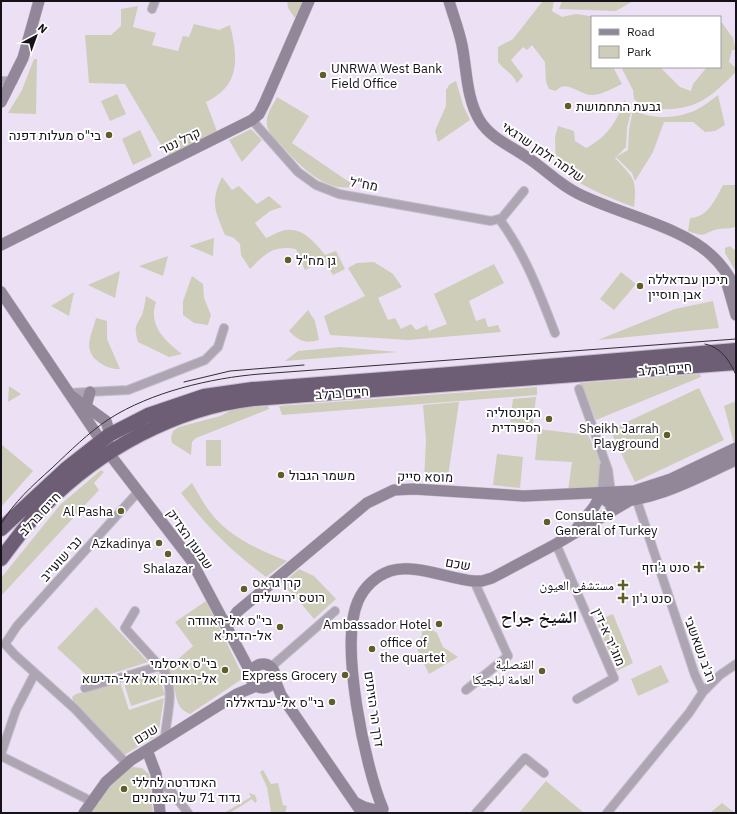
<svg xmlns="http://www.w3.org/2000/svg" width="737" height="814" font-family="'IBM Plex Sans','Noto Naskh Arabic',Heebo,sans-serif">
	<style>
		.green { fill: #cdcdba }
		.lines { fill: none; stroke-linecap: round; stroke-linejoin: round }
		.street-casing { stroke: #c5bbcd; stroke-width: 10 }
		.secondary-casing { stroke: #c5bbcd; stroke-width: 12 }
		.highway-casing { stroke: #c5bbcd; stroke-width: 16 }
		.street { stroke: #ada6b2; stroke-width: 8 }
		.secondary { stroke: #918798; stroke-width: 11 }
		.highway { stroke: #6d5e76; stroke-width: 14 }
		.tram { stroke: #322d36; stroke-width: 1 }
		.poi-dot { fill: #5f5d2a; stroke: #fff; stroke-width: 1.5 }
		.labels { text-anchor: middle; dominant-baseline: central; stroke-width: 4; stroke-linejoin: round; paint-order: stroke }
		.poi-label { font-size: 13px; fill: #161219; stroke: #fff; text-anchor: end }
		.street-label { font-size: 13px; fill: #161219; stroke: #fff }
		.district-label { font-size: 17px; font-weight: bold; fill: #161219; stroke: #fff }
	</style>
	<rect width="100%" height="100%" fill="#ece0f4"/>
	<path class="green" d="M287,1h16l-8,17 -7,-10z
		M554,1l-2,10 10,6 14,-3 20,3h-4v50h21l9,17c-9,4 -22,12 -32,11 -13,-2 -24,-16 -34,-4l-7,-2 -3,-7 -1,-20 -13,-17 -5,5 -4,-3 -12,13 12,16 -6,7c-6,-11 -12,-12 -19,-21v-15l15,-8 29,-37z
		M562,1h71l-17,10 -57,-2z
		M138,6l-5,21 23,6 -4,12 26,6 5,-15 6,1 5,-13 25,6 11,-5c8,33 11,60 -24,77l12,32 -48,26 -45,-76 -36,-1 -4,-48h26l10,-9v-17z
		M720,20l13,18 3,12h-4l-3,12 7,6v4c-33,33 -44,39 -91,37l-11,-10 -1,-9 -12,-23h39l20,20 11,4 2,-7 14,-17h13z
		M34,59h3l-1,55 -28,-1 14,-23z
		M456,81l7,24 7,15 -32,22 -3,-11 11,-25v-16l4,-6z
		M117,94l9,20 -16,7 -9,-20z
		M718,95l7,30 -10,6 -10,1 -12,-10h-29l-11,30 -18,29 -3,-8 -16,-16 12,-7 1,-20 4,-21c14,10 39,10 55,4 11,-3 21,-11 30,-18z
		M277,97l32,19 -17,27 63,43c-28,9 -57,-22 -74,-41 -5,-5 -13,-12 -14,-20 -2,-9 6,-20 10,-28z
		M624,100l8,8 -5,20 -1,19 -11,11c19,21 22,20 19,49 -28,-10 -54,-22 -78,-39l-1,-31 3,-11 16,5 1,10 11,7c21,-11 31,-26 38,-48z
		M251,129l11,11 -20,22 -13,-22z
		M140,130l12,26 -19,9 -11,-26z
		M222,177l10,13 7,-4 18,18 12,-8 13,11 -12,4 -15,12 11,15c6,-2 14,-8 21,-8 17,-2 29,14 38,25l11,-4 9,18 -12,6 -9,-14 -19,9 -9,-21c-23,-4 -31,5 -46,20l-9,-14 -1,-11 -6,-6 -9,-3c-10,-24 -15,-33 -3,-58z
		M723,185h13l-1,42c-5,2 -11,1 -16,2 -17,3 -10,10 -31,2l2,-13c18,0 26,-20 33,-33z
		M214,238l-1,18 -24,-10z
		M730,246l6,5v21l-11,-19v-5z
		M168,256l-5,20 -24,-10z
		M374,262l19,12 9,13 -24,11 10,22 7,-2 6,11 10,-5 5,6 11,-5 2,6 18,-7 -13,-30 60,-30 10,19 -35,18 7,20 9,-3 3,9 10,-2 3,7 -93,8 -78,-5 -6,-19 41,-20 -17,-28 9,-5z
		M120,271l-5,27 -27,-13z
		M621,272l15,12 -22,26 -14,-11z
		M192,276l11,8 1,14 7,17 -3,10 -14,-2 -11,-8v-14z
		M74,292l-5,24 -18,-10z
		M146,296l10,6c-8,24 9,39 26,52l-13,3 -31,-15c-4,-16 -3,-14 4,-27 2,-6 3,-13 4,-19z
		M713,301l6,27 -121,12 77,-31z
		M308,310l7,11 4,19c-14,4 -20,1 -30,-9z
		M96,318l11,3v18l13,30c-9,0 -13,-2 -20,-6 -19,-13 -8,-28 -4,-45z
		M340,347l58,5 -113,9 13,-10z
		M700,374l1,3 -105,43 -16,-37z
		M9,386l12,8 -13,8z
		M537,387v8l-255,20 -3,-9z
		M699,388l25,52 -89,42 -25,-52z
		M536,397l-3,27 -23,-2 3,-23z
		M736,401v42l-2,1 -10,-38z
		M459,402l-12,81 -23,-2 2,-41 -3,-35z
		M268,406l1,3 -73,29 -4,4 -1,13 -19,-12 -1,-5 2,-7 6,-4 41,-11 16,-8z
		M538,429l50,6 12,25 -1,28 -31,3 4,-29 -37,-2z
		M206,440h15v26h-15z
		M1,444l32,27 -32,36z
		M497,454l26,3 -3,31 -27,-3z
		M101,470l3,2 -10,11 5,7 -98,106v-18l59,-73z
		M192,483c6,10 11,20 18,29 19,25 49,38 77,49l-21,16c-36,-27 -57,-48 -85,-84z
		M299,569l15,7 22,23 -22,20 -15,-18 -17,-17z
		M206,601l33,67 6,9 -55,37c-14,-6 -13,-15 -16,-28 -1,-6 -4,-12 -6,-18l25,-22 -18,-24z
		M96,607l52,55 -56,18 -35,-32z
		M613,614l20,49 -16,8 -21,-50z
		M425,625l12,8 6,14 15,10 -29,17 -15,-32 8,-6v-8z
		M661,665l8,17 -31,14 -7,-17z
		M158,673l7,22 -34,11 -7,-23z
		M120,682l9,28 35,-12 -6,37 -34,20 -49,-48 -3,-10 4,-3z
		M133,767l9,1 7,6 4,39h-63l7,-11 3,1 -1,-4c6,-12 22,-28 34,-32z
		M263,770l8,14 7,-1 5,22 4,1 -2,7 -14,-1 -4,-25 -7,-15z
		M546,781l38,32h-65z
		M249,793l6,2 2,6 -2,2 -3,-4 -22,14h-6l27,-16z
		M722,803l13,10h-25z"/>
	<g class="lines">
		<defs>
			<path id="street" d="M152,9l3,-8
				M1,81h12
				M252,120l46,52 18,13 23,9 152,27 11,-3 22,-27
				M500,220c25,34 40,74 55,113
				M579,389l29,81 3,23
				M68,393l60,-3 77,-30 13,-13 6,-19
				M602,493l2,-27
				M556,544l58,134 -37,21
				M135,611l-10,17 40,44c10,23 1,44 0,67
				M271,667l64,-56
				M85,688l75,-22
				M466,690l42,-34 -34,-75
				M703,692l17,-17 16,-11
				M1,754l15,-44 19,-37
				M1,756l90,45
				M127,764l-52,-55 -60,-54 -10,-11 12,-18 121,-134
				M157,780l15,12 16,21
				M476,813l49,-55 19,15
				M607,813l82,-100 14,-21 -8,-17 -60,-180"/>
			<path id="secondary" d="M449,1c4,14 10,29 13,44 5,25 4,53 18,76 11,17 29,24 45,35 18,11 32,27 52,37 38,20 104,33 134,62 10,9 19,22 25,34
				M1,102l22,-44 16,-57
				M1,245l251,-125 7,-6 6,-12 44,-101
				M726,280l10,35
				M1,292l113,168 77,100 60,113
				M73,397l33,24 3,10 -1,10
				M86,406l4,-14
				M602,493l2,6 5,4c49,-3 83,-23 127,-43
				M577,528l17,-21 8,-14
				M227,627l10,-15 130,-109 27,-13 20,-1 110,7 110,-5 37,-12 65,-31
				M251 676a12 12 0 1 1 24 0a12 12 0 1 1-24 0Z
				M275,680l6,15 81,118
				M147,750l9,24 4,39
				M356,803l8,4 12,3
				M383,809c-18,-42 -44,-165 -25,-208 6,-14 18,-25 32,-30 24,-8 59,8 84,10h8l10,-3 64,-34 73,-43
				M84,813l22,-31 25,-22 106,-66 19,-8"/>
			<path id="highway" d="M1,529l66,-61 42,-33 39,-20 56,-19 49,-7 198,-15 285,-24
				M1,559c14,-19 28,-38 44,-54 55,-56 131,-97 208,-106l483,-36"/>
		</defs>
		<use href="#street" class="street-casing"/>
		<use href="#secondary" class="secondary-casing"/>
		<use href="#highway" class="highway-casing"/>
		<use href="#street" class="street"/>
		<use href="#secondary" class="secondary"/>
		<use href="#highway" class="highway"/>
		<path class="tram" d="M705,344c16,3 25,17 31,31
			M184,382l46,-11 74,-6
			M1,524c13,-22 31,-38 51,-56 18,-17 36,-35 57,-49 42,-27 102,-41 151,-45l476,-35"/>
	</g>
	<g class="poi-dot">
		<circle cx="323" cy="75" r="4"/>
		<circle cx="568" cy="106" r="4"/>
		<circle cx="109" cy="135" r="4"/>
		<circle cx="288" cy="260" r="4"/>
		<circle cx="640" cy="286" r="4"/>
		<circle cx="549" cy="419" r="4"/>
		<circle cx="667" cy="435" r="4"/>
		<circle cx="281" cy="475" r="4"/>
		<circle cx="121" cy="511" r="4"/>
		<circle cx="547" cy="522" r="4"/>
		<circle cx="159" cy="543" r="4"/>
		<circle cx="168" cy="554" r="4"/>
		<path d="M697 561h4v4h4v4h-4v4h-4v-4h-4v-4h4z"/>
		<path d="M621 579h4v4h4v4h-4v4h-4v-4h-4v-4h4z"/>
		<circle cx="244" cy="589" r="4"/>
		<path d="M621 592h4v4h4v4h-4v4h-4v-4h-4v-4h4z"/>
		<circle cx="439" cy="624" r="4"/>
		<circle cx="280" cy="627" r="4"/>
		<circle cx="372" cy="649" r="4"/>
		<circle cx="225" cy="670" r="4"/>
		<circle cx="542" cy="671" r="4"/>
		<circle cx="345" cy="675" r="4"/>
		<circle cx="332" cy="702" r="4"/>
		<circle cx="124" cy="789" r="4"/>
	</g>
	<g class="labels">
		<g class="poi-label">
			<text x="331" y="68" text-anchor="start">UNRWA West Bank<tspan x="331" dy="15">Field Office</tspan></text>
			<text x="576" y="106" text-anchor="start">גבעת התחמושת</text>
			<text x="101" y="135">בי"ס מעלות דפנה</text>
			<text x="296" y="260" text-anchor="start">גן מח"ל</text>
			<text x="648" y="279" text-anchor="start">תיכון עבדאללה<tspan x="648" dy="15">אבן חוסיין</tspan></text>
			<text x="541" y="412">הקונסוליה<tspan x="541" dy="15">הספרדית</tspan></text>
			<text x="659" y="428">Sheikh Jarrah<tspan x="659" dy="15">Playground</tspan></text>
			<text x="289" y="475" text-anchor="start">משמר הגבול</text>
			<text x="113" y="511">Al Pasha</text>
			<text x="555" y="515" text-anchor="start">Consulate<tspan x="555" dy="15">General of Turkey</tspan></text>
			<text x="151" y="543">Azkadinya</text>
			<text x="690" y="567">סנט ג'וזף</text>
			<text x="168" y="568" text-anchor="middle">Shalazar</text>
			<text x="252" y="582" text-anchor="start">קרן גראס<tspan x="252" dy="15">רוטס ירושלים</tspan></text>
			<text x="614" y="585">مستشفى العيون</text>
			<text x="632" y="598" text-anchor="start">סנט ג'ון</text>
			<text x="272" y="620">בי"ס אל-ראוודה<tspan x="272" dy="15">אל-הדית'א</tspan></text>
			<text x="431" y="624">Ambassador Hotel</text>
			<text x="380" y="642" text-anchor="start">office of<tspan x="380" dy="15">the quartet</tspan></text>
			<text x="217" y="663">בי"ס איסלמי<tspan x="217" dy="15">אל-ראוודה אל אל-הדישא</tspan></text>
			<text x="534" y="664">القنصلية<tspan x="534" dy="15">العامة لبلجيكا</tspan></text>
			<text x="337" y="675">Express Grocery</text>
			<text x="324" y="702">בי"ס אל-עבדאללה</text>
			<text x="132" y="782" text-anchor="start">האנדרטה לחללי<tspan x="132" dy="15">גדוד 71 של הצנחנים</tspan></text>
		</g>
		<g class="street-label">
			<text transform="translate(180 141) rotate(-26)">קרל נטר</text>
			<text transform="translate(543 152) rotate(34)">שלמה זלמן שרגאי</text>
			<text transform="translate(364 184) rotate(10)">מח"ל</text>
			<text transform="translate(665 369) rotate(-5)">חיים ברלב</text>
			<text transform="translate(342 393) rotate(-4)">חיים ברלב</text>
			<text transform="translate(425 477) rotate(1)">מוסא סייק</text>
			<text transform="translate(40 514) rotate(-47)">חיים ברלב</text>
			<text transform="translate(190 539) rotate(55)">שמעון הצדיק</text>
			<text transform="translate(61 559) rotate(-48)">נבי שועייב</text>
			<text transform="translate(458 564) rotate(10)">שכם</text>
			<text transform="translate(609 637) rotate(66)">מוג'יר א-דין</text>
			<text transform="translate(700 649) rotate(70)">רג'ב נשאשבי</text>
			<text transform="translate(374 709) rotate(82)">דרך הר הזיתים</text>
			<text transform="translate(146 734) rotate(-32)">שכם</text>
		</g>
		<g class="district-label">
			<text x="539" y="617">الشيخ جراح</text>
		</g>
	</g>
	<rect width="737" height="814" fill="none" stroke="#161219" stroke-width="4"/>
	<rect x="591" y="16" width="130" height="52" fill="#ffffff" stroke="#a2a0a3"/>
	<rect x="599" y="29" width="20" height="6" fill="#918798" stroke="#a2a0a3"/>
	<text x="627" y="36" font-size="12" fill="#161219">Road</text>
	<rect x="599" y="46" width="20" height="12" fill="#cdcdba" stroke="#a2a0a3"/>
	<text x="627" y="56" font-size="12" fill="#161219">Park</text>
	<g transform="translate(36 36) rotate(41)" stroke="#ffffff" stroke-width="3" paint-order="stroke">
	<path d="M0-3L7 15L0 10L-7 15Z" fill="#161219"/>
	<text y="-6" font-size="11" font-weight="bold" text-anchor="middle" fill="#161219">N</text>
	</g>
</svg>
